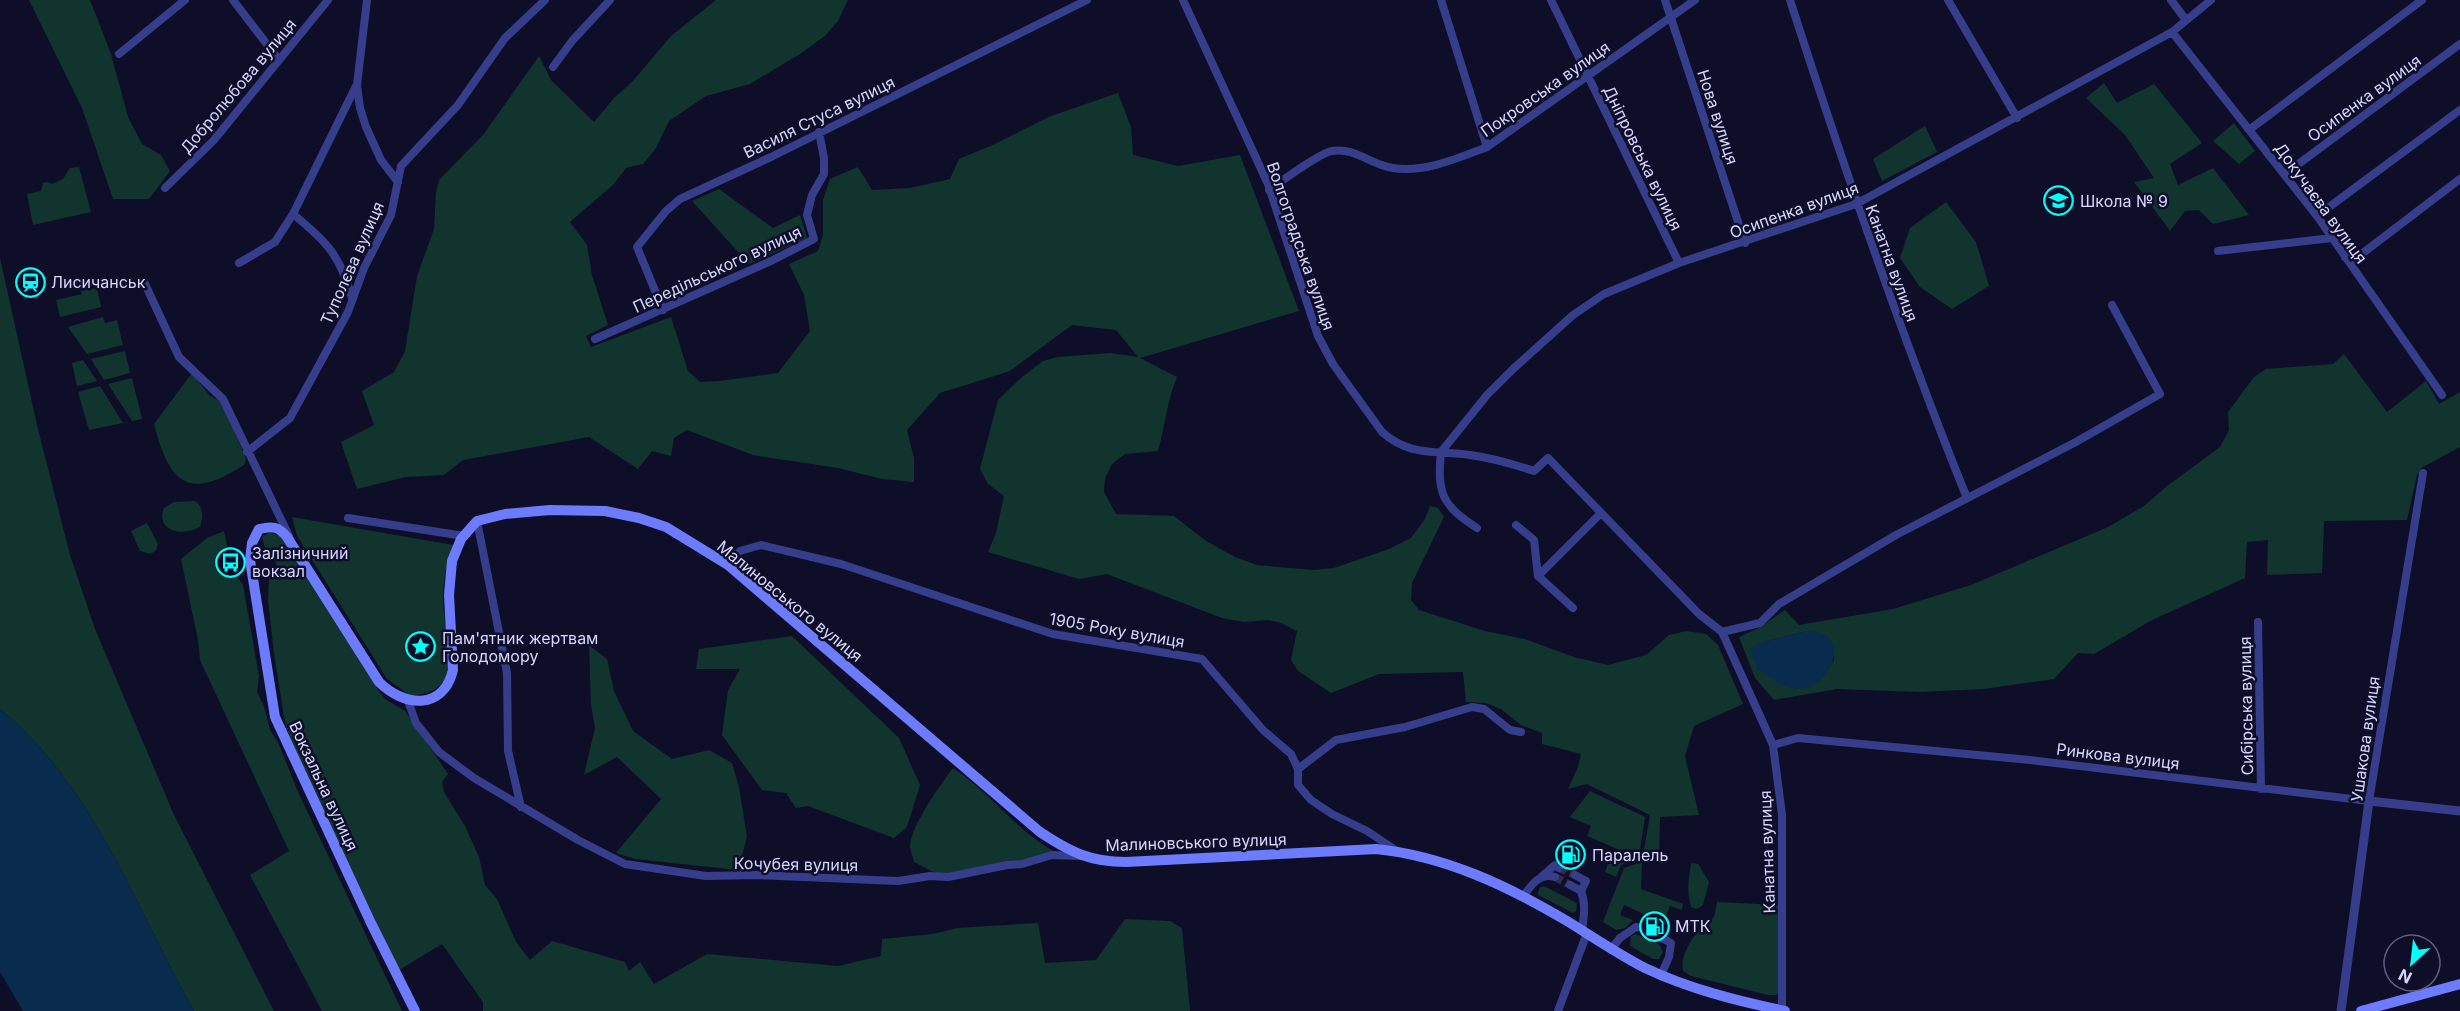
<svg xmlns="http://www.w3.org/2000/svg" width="2460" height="1011" font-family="Inter,sans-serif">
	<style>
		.green { fill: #11342e; fill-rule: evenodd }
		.water { fill: #092b4e }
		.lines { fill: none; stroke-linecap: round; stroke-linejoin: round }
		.minor-tunnel { stroke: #2d2c49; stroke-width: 8; stroke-dasharray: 8 4; stroke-linecap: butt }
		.minor { stroke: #363e8b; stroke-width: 8 }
		.tertiary { stroke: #363e8b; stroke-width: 9 }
		.secondary { stroke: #6d7cff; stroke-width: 10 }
		.labels { text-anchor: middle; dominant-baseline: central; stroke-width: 5; stroke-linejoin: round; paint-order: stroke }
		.street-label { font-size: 16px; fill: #d6d7ff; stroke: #0f0e29 }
		.poi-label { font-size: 16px; fill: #d6d7ff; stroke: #0f0e29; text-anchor: start }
	</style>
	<rect width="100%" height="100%" fill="#0f0e29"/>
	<path class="green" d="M29,0h61l21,54 17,63 14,27 19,11 9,16 -21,28h-36l-31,-91z
		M716,0h132l-10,21 -12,14 -26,19 -50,30 -44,12 -37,25 -13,27 -13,16 -17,4 -12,16 -44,38 17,23 5,30 16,50 -22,11 5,11 80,-30 17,54 12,11 19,-1 59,-8 32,-42 -6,-36 -15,-31 29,-13 5,-16v-35l7,-21 28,-12 14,23 38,-2 40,-9 9,-20 36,-15 56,-28 67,-23 13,34 2,28 45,11 62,-11 59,156 -159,47 37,19c-10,24 -12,49 -19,74l-33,3 -13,10 -7,14 -1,14 12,22 58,2 32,25 29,16 22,8 57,5 20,-2 55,-19 22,-11 14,-19 5,-13 8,2 6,9 -32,66 -1,17 8,10 66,21 40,8 49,18 34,8 38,-10 23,-20 17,-4 20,3 12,11 25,59 -49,22 -9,30 14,59 -39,2 -1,43 -17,1 8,-46 -63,-31 -19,5 10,-22 3,-13 -39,-10v-11l-21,-8 -20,-16 -15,-6 -20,-1 -3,-30 -84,2 -48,19 -33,-22 -7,-11 6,-29 -16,-8 -13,-3 -24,2 -22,-4 -115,-44 -28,5 -91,-27 8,-19 8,-37 -16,-12 -8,-15 18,-69 24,-23 21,-16 15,-4 52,-4 28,4 -22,-27 -44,-5 -62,46 -70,22 -33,37 7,28v24l-32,-3 -44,-11 -85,-13 -66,-25 -13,8 -3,18 -19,-5 -14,18 -49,-32 -126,23 -19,15 -39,2 -48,12 -16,-47 33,-17 -12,-34 32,-19 11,-21 12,-75 17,-47 2,-37 3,-12 44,-45 56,-79 12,24 43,42 20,-24 18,-16 39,-46z
		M2104,83l13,20 37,-19 48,59 -32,21 8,21 35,-17 36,47 -36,9 -14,-14 -14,1 -15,20 -36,-49 20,-4 -29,-43 -39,-37z
		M2234,123l21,28 -16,13 -26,-23z
		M1925,126l12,26 -55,29 -9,-22z
		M79,167l12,45 -58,13 -6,-31 14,-3 2,-8 5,-1 4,2 11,-5 7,-11z
		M719,189l54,39 27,-13 7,23 -58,26 -57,-63z
		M1946,202l30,40 13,44 -37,23 -32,-22 -20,-29 10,-30z
		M0,258l37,167 33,130 25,74 79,186 100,196h-80c-58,-103 -100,-225 -194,-302z
		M97,288l4,19 -41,10 -4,-17 26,-6 -1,-3z
		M103,317l2,6 12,-3 6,25 -36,9 -19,-27z
		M125,351l5,22 -26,7 -13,-21z
		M2344,354l43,58 39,-31 13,23 21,-12v55l-39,21 -4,7 -10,45 -83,1 -2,52 -55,2 1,-35 -21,2 -2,36 -93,42 -58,34 -16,-1 -24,26 -70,10 -65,3 -82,-3 -63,11 -19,-22 -16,-41 20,-9 26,-18 14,15 94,-16 78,-24 137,-58 36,-21 23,-20 53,-39 9,-17 -1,-18 26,-35 12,-8 67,-5zM1807,631l27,20v9l-6,10 -61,4 -10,-5 6,-27z
		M83,360l14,21 -20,5 -5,-23z
		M192,373l18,23 12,6 24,57 -2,6c-57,37 -75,17 -90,-41z
		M132,378l10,41 -10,2 -24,-37z
		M100,386l23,37 -34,7 -11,-38z
		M194,501c10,4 9,17 6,26 -18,10 -45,4 -36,-19l10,-6z
		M292,517l161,28c-7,18 -10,37 -10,56 1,21 14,67 -2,83 -8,9 -19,10 -30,12l-24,-17 -90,-143z
		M147,523l11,21 -2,6 -5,4 -11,-3 -9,-20z
		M224,531l5,25 -2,6 10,8v6l6,9 16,91 -2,16 7,14 6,24 8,12 20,50 104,219h-80l-72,-136 39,-24 -89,-191 -2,-20 -17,-81 26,-21z
		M271,532l13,6 93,150 8,11 20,12 43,63 -6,8 2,10 21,34 14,31 6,28 12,14 19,43 14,18 22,-19 73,21 4,9 11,-9 14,22 53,-30 131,12 43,-10 1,-17 51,-5 24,-6 81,-5 7,40 51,-3 29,-41 45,2 12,7 8,83h-707v-9l-41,-58 -43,26 -108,-227 -7,-26 -10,-63 -6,-54 1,-24 9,-4 -3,-13h-7l-6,-22z
		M792,636l107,102 21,47 -13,42 -13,11 -86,-32 -12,2 -10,-15 -24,-3 -40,-55 6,-45 12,-21h-44l3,-20z
		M589,645l18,14 7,32 19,40 39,28 37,-9 23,13 7,24 8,50 -9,33 -103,-11 -19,-6 45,-54 -44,-42 -33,18 11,-47 -4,-24z
		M953,768c38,25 64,64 104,85l-114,24 -29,-15c-1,-5 -3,-10 -4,-14 -1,-20 31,-64 43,-80z
		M1590,791l55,26 -5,33 -23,-1 -30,-13 4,-10 -21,-9z
		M1614,859h24l1,1 -18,5 -5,12 -11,-5 3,-8z
		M1642,862l-1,27 42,15 -1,6 -12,-4 -7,17 -39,-18 -4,10 13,5 -8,8 -9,2 -13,-8 21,-54z
		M1691,863l7,1 11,18 -6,23 -6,4 -6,-2c-5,-17 -2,-27 0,-44z
		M1544,886l33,17 -1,8 -3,2 -35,-18 1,-7z
		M1717,902l64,3v86l-5,4h-8l-77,-19 -8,-5c-4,-19 16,-44 31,-54z
		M1636,934l24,11 3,7 -4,7h-6l-23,-13 1,-10z"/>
	<path class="water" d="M1807,631c49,-2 24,66 -17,57 -12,-3 -22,-14 -33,-19l-7,-21 13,-6z
		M0,709c94,77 136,199 194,302h-171l-23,-39z"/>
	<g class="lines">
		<path class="minor-tunnel" d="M1559,868l16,7
			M1555,877l15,8"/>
		<path class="minor" d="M233,0l46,60
			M367,0l-10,85 3,23 6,19 15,33 17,22
			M1183,0l85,184 50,152 15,28 49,68c28,25 54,18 88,23 22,3 43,9 64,16l14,-13 151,156 23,18 51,113 9,70v196
			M1441,0l46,147
			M1551,0l128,263
			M1665,0l80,243
			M1790,0c54,168 111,335 177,498
			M1948,0l69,118
			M2171,0l15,20
			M2172,32l145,184 125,179
			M119,54l66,-54
			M553,67l19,-26 38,-41
			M2249,130l173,-130
			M2285,174l175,-130
			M165,188l49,-48 114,-140
			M1269,190c13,-9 50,-37 63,-39 22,-4 39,14 61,17 31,5 65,-10 94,-21l208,-147
			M293,214l63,-128
			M2317,216l143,-106
			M2218,251l114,-13
			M2345,257l10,2 105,-80
			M239,263l36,-21 18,-28c34,28 47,41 59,84
			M145,284l34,73 44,42 66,137
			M663,310l-26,-63 29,-36 14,-12 91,-42 316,-157
			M595,339l176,-78 43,-22 -7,-24 5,-20 12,-21v-16l-5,-26
			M247,452l43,-34 58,-106 16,-44 27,-53 10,-49 57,-61 47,-67 40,-38
			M1441,452l46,-57 26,-26 60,-54 31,-21 75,-31 177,-59 316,-172 39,-32
			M1441,452c-4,42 1,53 36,76
			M348,518l116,18
			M477,521l30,152 1,78 13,56
			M1516,525l18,15 4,36 35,32
			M728,565l12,-14 21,-6 80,19 212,70 149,25 61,71 28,24 7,15v16l13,15 21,14 35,17 30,20
			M1538,576l63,-63
			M2258,622l3,167
			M1722,632l38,-9 19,-19 117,-69 178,-92 86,-49 -48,-89
			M408,701l8,22 23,29 35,26 104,62 47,24 81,12 51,-1 141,6 32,-5 18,1 59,-12 15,-1 30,-9 29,1
			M1773,745l25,-7 232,22 339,41 54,-328
			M1298,769l38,-29 69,-13 67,-20 12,2 26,21 11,2
			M1575,875l11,6 -5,10
			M1541,877l14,-12 4,3
			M1570,885l11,6c5,13 3,25 1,39
			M1523,897c7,-11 17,-25 32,-20
			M1612,948l8,-10 16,-11 8,1 27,15 -2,14 -8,18
			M1558,1011l29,-78"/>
		<path class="tertiary" d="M2341,1011l28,-210 91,10"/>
		<path class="secondary" d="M415,1011l-44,-88 -96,-206 -25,-157 2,-17 7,-14c13,-3 19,-3 28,8l92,145c25,25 64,29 74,-12l-4,-75 3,-34 9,-22 16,-18 28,-7 45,-4 55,1 34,7 27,9 62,38 312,267c30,20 50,30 86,30l250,-13c69,7 132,37 191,72 26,16 51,33 78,47 44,21 93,33 140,43
			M2361,1011l99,-27"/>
	</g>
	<defs>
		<symbol id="school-ring" viewBox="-11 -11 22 22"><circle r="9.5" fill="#0f0e29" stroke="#02fff8" stroke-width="1.5"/><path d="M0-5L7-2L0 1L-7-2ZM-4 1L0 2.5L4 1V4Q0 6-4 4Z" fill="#02fff8"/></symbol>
		<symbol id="station-ring" viewBox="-11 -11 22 22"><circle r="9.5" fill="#0f0e29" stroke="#02fff8" stroke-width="1.5"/><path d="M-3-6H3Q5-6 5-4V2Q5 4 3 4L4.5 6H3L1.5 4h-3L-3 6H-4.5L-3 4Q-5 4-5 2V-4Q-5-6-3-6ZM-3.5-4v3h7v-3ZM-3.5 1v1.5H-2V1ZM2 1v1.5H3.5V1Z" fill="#02fff8"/></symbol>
		<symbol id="bus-ring" viewBox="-11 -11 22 22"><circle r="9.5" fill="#0f0e29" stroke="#02fff8" stroke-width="1.5"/><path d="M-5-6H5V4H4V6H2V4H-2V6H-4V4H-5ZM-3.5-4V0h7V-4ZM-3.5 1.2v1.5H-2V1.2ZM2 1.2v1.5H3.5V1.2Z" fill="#02fff8"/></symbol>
		<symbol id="sight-ring" viewBox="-11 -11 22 22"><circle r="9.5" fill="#0f0e29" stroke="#02fff8" stroke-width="1.5"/><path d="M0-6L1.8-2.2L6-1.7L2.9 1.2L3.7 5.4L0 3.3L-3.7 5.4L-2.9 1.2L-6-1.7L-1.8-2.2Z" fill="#02fff8"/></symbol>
		<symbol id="fuel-ring" viewBox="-11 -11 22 22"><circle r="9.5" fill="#0f0e29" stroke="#02fff8" stroke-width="1.5"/><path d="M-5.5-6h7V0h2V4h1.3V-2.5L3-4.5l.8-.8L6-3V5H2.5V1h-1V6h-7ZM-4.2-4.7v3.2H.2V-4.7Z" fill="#02fff8"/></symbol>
	</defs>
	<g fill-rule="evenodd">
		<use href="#school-ring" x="2042" y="184" width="33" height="33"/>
		<use href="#station-ring" x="14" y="266" width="33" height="33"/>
		<use href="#bus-ring" x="214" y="546" width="33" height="33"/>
		<use href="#sight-ring" x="404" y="630" width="33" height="33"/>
		<use href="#fuel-ring" x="1554" y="838" width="33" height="33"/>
		<use href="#fuel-ring" x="1638" y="910" width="33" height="33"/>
	</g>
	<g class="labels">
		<g class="street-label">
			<text transform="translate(238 86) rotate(-50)">Добролюбова вулиця</text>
			<text transform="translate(1545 89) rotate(-35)">Покровська вулиця</text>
			<text transform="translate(2364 98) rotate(-36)">Осипенка вулиця</text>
			<text transform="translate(819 117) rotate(-26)">Василя Стуса вулиця</text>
			<text transform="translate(1718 117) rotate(72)">Нова вулиця</text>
			<text transform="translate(1643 158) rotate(64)">Дніпровська вулиця</text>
			<text transform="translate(2321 203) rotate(54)">Докучаєва вулиця</text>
			<text transform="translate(1794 210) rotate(-20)">Осипенка вулиця</text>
			<text transform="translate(1301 246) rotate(71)">Волгоградська вулиця</text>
			<text transform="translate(352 263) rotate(-66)">Туполєва вулиця</text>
			<text transform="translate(1892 263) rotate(70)">Канатна вулиця</text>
			<text transform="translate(717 269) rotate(-25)">Передільського вулиця</text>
			<text transform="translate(790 601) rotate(39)">Малиновського вулиця</text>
			<text transform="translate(1117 630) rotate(10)">1905 Року вулиця</text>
			<text transform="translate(2246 706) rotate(-91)">Сибірська вулиця</text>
			<text transform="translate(2365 739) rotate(-82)">Ушакова вулиця</text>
			<text transform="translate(2118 756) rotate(7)">Ринкова вулиця</text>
			<text transform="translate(324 786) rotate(65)">Вокзальна вулиця</text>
			<text transform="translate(1196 842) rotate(-2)">Малиновського вулиця</text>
			<text transform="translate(1767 852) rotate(-92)">Канатна вулиця</text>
			<text transform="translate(796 864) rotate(1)">Кочубея вулиця</text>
		</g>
		<g class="poi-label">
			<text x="2080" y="201">Школа № 9</text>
			<text x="51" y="282">Лисичанськ</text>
			<text x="252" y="553">Залізничний<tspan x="252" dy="18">вокзал</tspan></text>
			<text x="442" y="638">Пам'ятник жертвам<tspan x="442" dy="18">Голодомору</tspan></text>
			<text x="1592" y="855">Паралель</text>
			<text x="1675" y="926">МТК</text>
		</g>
	</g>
	<g transform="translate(2412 963) rotate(207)"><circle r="28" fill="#0f0e29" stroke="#5f5e7f" stroke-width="1.5"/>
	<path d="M0-4.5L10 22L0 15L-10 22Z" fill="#02fff8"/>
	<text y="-9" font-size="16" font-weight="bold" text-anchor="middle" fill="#d6d7ff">N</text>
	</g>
</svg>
